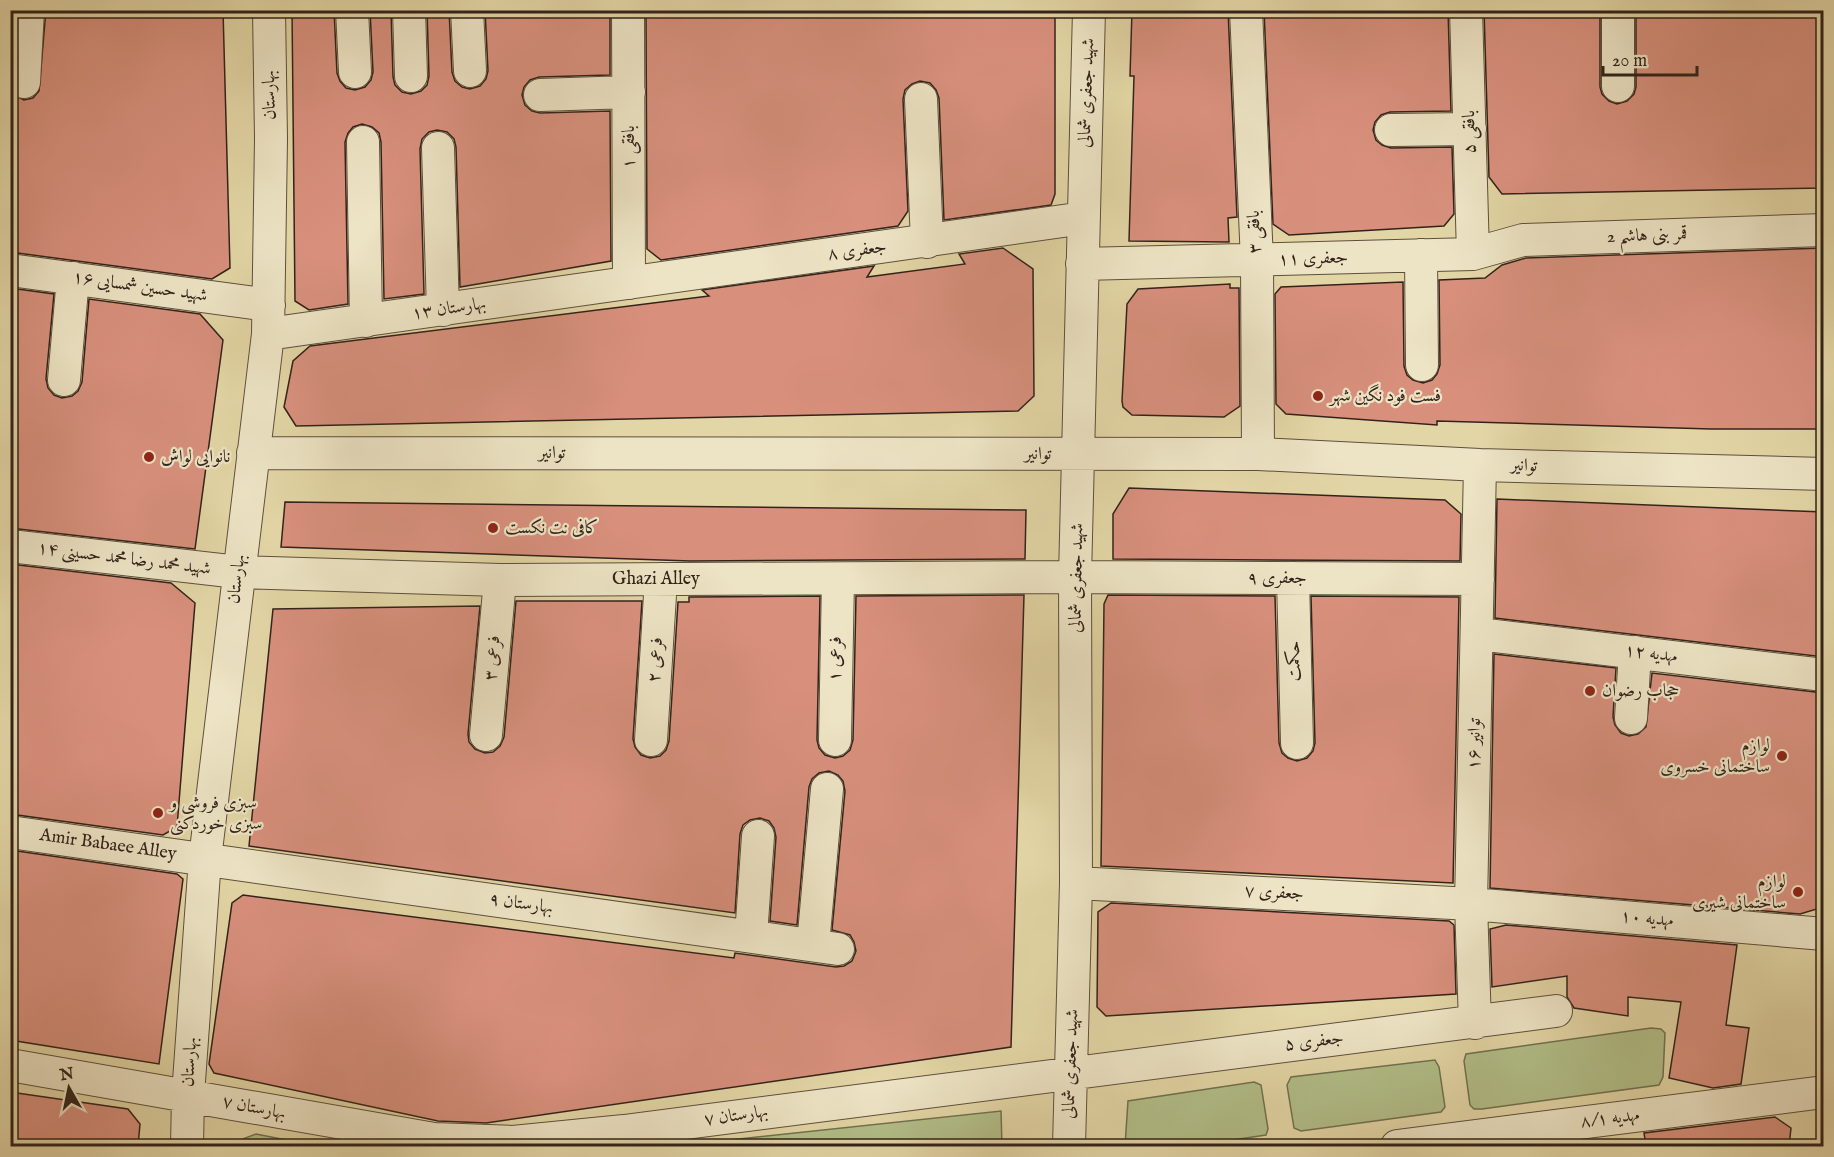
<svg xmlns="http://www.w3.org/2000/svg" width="1834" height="1157" font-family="'IM FELL English',Amiri,serif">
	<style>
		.green { fill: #b2be88; stroke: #727051; stroke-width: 1.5 }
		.building { fill: #d8907d; stroke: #32221a; stroke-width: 1.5 }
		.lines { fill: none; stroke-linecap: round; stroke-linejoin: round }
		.minor-casing { stroke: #5e4f3d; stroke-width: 34 }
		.minor { stroke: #ede4c5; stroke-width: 32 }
		.poi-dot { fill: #8f2418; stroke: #ede4c5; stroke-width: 2 }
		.labels { text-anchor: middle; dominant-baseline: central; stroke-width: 4.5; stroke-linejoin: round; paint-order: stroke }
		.street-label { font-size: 18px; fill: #32221a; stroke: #ede4c5 }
		.poi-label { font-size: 18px; fill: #32221a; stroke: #ede4c5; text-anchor: start }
	</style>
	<rect width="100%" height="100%" fill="#e3d6a6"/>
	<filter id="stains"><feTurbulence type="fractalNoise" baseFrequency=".00333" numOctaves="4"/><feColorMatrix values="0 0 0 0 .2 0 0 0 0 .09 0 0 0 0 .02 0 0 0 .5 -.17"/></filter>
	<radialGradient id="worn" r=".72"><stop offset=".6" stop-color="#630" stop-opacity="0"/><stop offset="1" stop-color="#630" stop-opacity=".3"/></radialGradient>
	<path class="green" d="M1651,1028l10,1 4,4 -2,44 -4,8 -177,24h-8l-4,-4 -6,-44 2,-7z
		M1435,1060l4,7 6,40 -4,5 -140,19 -7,-3 -7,-43 4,-8z
		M1254,1082l7,3 7,44 -2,6 -74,11h-67l3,-45z
		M1001,1111l1,35h-328z
		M256,1134l61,12h-78l1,-6z"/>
	<path class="building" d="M46,10h177l7,258 -18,11 -202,-27v-159l14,7 9,-2 6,-7z
		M292,10h42l3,63 3,8 6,7 9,2 10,-3 6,-7 2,-8 -3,-62h21l2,67 2,8 7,7 9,2 10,-3 6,-6 2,-9 -2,-66h22l3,62 3,9 7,6 8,2 10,-3 6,-7 2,-8 -3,-61h125v65l-71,2 -9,3 -6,7 -2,8 3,10 7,6 8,2 70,-2 1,150 -151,26 -4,-140 -2,-8 -7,-7 -10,-2 -8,2 -7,7 -2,10 4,145 -40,5 -3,-157 -2,-9 -7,-6 -10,-3 -9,3 -5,6 -3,9 3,162 -39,6 -14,-9z
		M646,10h409v184l-4,11 -107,15 -5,-122 -3,-8 -6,-7 -10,-2 -8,3 -7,6 -2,9 5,112 -10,15 -237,34 -14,-11z
		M1132,10h96l9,207 -9,1 1,24 -100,-1 5,-165h-4z
		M1264,10h184l3,101 -61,1 -9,3 -6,7 -2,8 3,10 6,5 9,3 61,-1 2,67 -10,12 -155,9 -16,-11z
		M1484,10h116v77l2,7 7,7 8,3 10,-3 7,-7 2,-7v-77h188v178l-322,6 -13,-17z
		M1003,248l30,21 1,127 -16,15 -722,15 -12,-19 9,-46 17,-15 399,-50 -7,-6 172,-24 -7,11 98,-13 -6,-10z
		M1824,248v181h-113l-274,-8v4l-151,-11 -10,-10 -1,-110 6,-7 122,-5 1,84 3,9 6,5 10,3 9,-3 5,-6 3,-9 -1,-85 46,-2 17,-13 24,-7z
		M1230,284v4h9l1,118 -16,11 -92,-2 -9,-8 -1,-6 5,-97 11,-15z
		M10,288l44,6 -8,85 2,9 6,7 8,3 10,-2 6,-5 4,-9 7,-83 111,15 23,26 -28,209 -185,-21z
		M1129,488l316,12 16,14 -1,47 -347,-2v-45z
		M1497,499l327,13v145l-329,-39z
		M285,502l741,8 -1,49 -335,2 -409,-14z
		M10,564l161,19 24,20 -18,224 -14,8 -153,-21z
		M1024,595l-13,452 -525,76 -48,-2 -224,-48 -5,-9 23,-161 11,-8 491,63 1,-5 101,14 8,-1 8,-5 4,-10 -2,-9 -4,-7 -18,-5 13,-139 -2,-10 -5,-6 -9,-4 -10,2 -7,6 -3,8 -12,138 -27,-4 6,-84 -2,-9 -5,-7 -9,-3 -10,2 -7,5 -3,9 -5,79 -486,-67 24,-237 207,-3 -12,128 1,8 6,7 10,4 8,-1 7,-6 4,-9 12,-136h126l-9,138 2,8 6,8 9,3 10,-2 6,-6 3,-9 9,-139h11v-5l131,-1 -3,144 2,8 6,7 10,3 8,-2 7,-6 3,-10 3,-144z
		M1108,595l167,1 4,147 3,10 6,5 9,3 10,-3 6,-7 2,-8 -4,-147 148,1 -6,286 -352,-17 3,-262z
		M1494,654l122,14 -3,49 2,8 6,8 8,3 9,-2 8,-7 6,-54 172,20v183l-7,33 -17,5 -310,-26z
		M10,850l167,24 6,5 -24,185 -149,-24z
		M1111,903l338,18 5,4 2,69 -350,22 -9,-9 1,-95z
		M1506,925l231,20 -11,80 23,3 -8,56 -28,4 -44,-10 12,-76 -53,-5v19l-54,-8 -7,-11v-21l-75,11 -2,-58z
		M10,1092l118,17 12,15 -2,22h-128z
		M1775,1117l16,11 -2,18h-143l-2,-13z"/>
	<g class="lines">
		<defs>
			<path id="minor" d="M352,10l3,62
				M409,10l2,66
				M467,10l3,61
				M628,10l1,273
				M1246,10l11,251 1,193
				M1466,10l7,244
				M1618,10v76
				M24,82l4,-72
				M540,95l89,-3
				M921,99l6,143
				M1391,130l79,-1
				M363,142l3,179
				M438,148l5,162
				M1421,255l1,110
				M1082,264l391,-10 50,-14 301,-10
				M10,270l259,35
				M268,334l816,-116
				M64,380l9,-102
				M253,453l1005,1 222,11 344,9
				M10,546l228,26 262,8 575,-3 403,2
				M1293,578l4,165
				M1478,634l346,41
				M1631,718l4,-66
				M486,735l14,-155
				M651,740l10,-161
				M835,740l3,-161
				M10,832l828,117
				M1076,883l395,21 353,30
				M751,936l7,-100
				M813,945l14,-156
				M1475,1023l-4,-119 9,-439
				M10,1065l424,74 79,3 111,-11 932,-120
				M187,1146l1,-51 17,-236 63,-525 3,-195 -2,-129
				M1069,1146l7,-263 -1,-306 14,-567
				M1397,1146l427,-54"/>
		</defs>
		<use href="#minor" class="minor-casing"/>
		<use href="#minor" class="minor"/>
	</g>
	<g class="poi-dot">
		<circle cx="1318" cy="396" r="6"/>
		<circle cx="149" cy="457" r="6"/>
		<circle cx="493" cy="528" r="6"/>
		<circle cx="1590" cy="691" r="6"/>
		<circle cx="1782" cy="756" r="6"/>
		<circle cx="158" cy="813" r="6"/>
		<circle cx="1798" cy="892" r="6"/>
	</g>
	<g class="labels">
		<g class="street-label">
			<text transform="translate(1087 93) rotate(-88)">شهید جعفری شمالی</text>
			<text transform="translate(270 95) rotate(-91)">بهارستان</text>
			<text transform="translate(1470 132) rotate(-91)">بافقی ۵</text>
			<text transform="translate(629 147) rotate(-90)">بافقی ۱</text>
			<text transform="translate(1255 232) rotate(-92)">بافقی ۳</text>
			<text transform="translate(1647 236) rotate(-2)">قمر بنی هاشم 2</text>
			<text transform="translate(857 251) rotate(-8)">جعفری ۸</text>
			<text transform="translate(1313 259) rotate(-2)">جعفری ۱۱</text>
			<text transform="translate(140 287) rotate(8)">شهید حسین شمسایی ۱۶</text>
			<text transform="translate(449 309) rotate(-8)">بهارستان ۱۳</text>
			<text x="552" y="453">توانیر</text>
			<text x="1038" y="454">توانیر</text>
			<text transform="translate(1524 466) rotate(2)">توانیر</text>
			<text transform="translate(124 559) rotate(7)">شهید محمد رضا محمد حسینی ۱۴</text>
			<text transform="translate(1077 578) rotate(-89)">شهید جعفری شمالی</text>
			<text x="1277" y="578">جعفری ۹</text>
			<text transform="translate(237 579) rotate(-83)">بهارستان</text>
			<text x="656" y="579">Ghazi Alley</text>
			<text transform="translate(1651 654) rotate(7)">مهدیه ۱۲</text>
			<text transform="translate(493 658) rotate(-85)">فرعی ۳</text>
			<text transform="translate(836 659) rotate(-89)">فرعی ۱</text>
			<text transform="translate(656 660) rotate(-86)">فرعی ۲</text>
			<text transform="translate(1295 661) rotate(-91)">حکمت</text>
			<text transform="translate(1475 744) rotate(-89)">توانیر ۱۶</text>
			<text transform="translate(108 845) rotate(8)">Amir Babaee Alley</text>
			<text transform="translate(1274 893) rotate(3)">جعفری ۷</text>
			<text transform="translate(521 904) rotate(8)">بهارستان ۹</text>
			<text transform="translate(1647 919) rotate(5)">مهدیه ۱۰</text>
			<text transform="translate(1314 1042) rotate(-7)">جعفری ۵</text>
			<text transform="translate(190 1062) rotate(-86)">بهارستان</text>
			<text transform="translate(1071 1064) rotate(-88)">شهید جعفری شمالی</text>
			<text transform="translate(254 1108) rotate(11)">بهارستان ۷</text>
			<text transform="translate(736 1116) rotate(-8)">بهارستان ۷</text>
			<text transform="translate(1610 1119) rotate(-7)">مهدیه ۸/۱</text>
		</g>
		<g class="poi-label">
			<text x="1330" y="396">فست فود نگین شهر</text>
			<text x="161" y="457">نانوایی لواش</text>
			<text x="505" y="528">کافی نت نکست</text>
			<text x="1602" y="691">حجاب رضوان</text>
			<text x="1770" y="746" text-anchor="end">لوازم<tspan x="1770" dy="21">ساختمانی خسروی</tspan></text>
			<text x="170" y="803">سبزی فروشی و<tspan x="170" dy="21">سبزی خوردکنی</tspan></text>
			<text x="1786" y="882" text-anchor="end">لوازم<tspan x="1786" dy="21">ساختمانی شیری</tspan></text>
		</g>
	</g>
	<rect width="1834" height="1157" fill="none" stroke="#e3d6a6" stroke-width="36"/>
	<rect x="12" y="12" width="1810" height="1133" fill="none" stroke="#32221a" stroke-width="3"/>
	<rect x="18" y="18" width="1798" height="1121" fill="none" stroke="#32221a" stroke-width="1.5"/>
	<g transform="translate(69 1088) rotate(351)" stroke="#ede4c5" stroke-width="4.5" paint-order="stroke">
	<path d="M0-4.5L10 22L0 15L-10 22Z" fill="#32221a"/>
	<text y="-9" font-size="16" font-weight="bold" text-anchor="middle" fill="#32221a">N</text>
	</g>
	<path d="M1603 66v9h94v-9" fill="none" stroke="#32221a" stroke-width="3"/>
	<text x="1612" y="66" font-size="18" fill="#32221a" stroke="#ede4c5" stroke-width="4.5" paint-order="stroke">20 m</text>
	<rect width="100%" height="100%" filter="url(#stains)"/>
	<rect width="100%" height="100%" fill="url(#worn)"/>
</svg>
